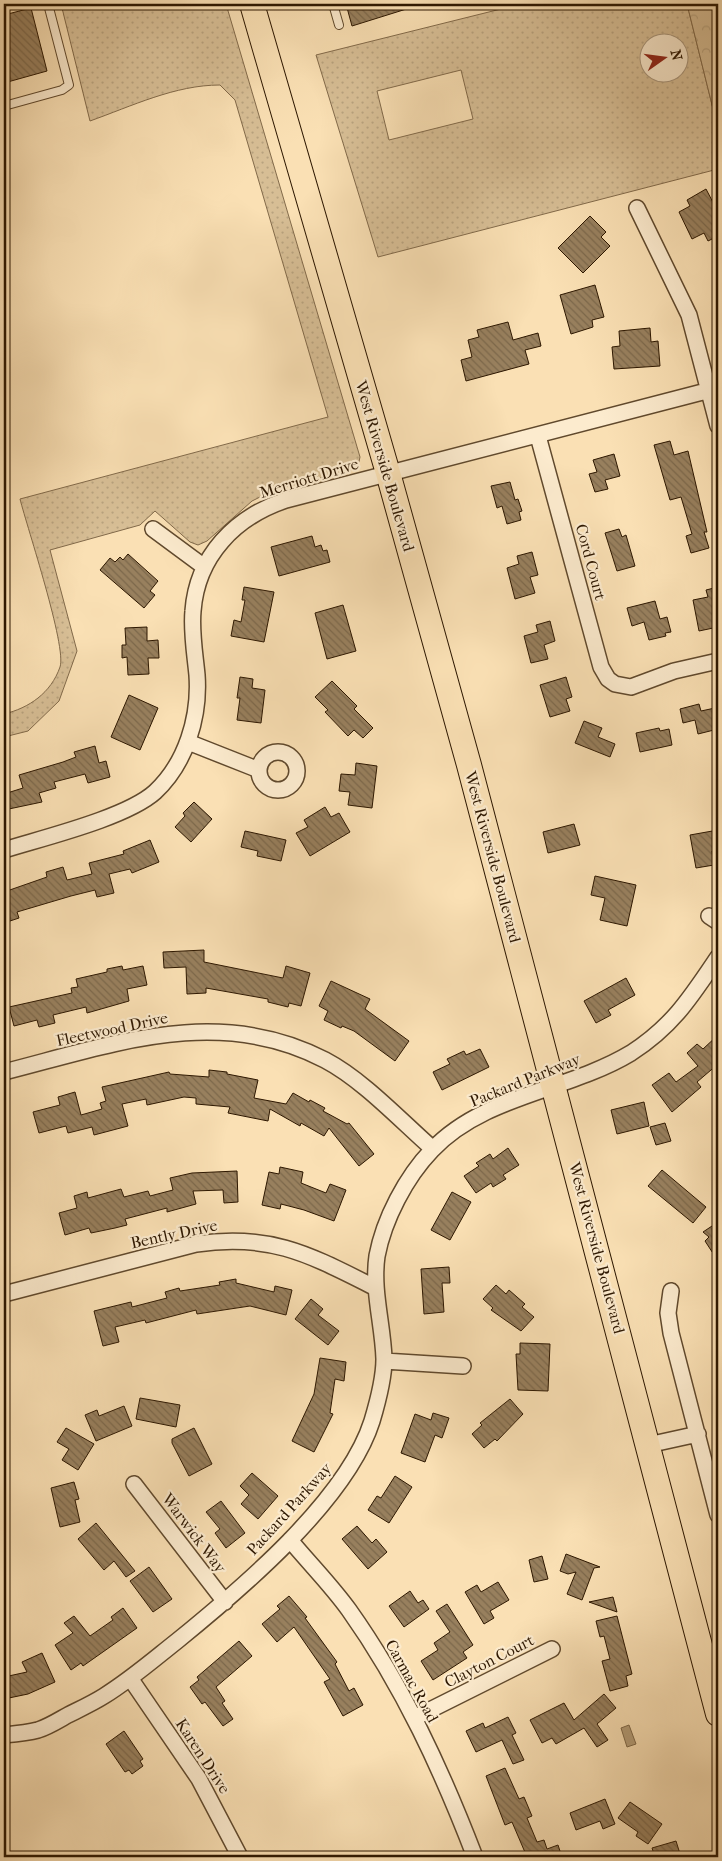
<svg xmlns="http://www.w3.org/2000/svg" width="722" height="1861" font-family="'IM FELL French Canon',serif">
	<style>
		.green { fill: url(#green-dots); stroke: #826a4a; fill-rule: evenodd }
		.forest { fill: url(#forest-crowns); stroke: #826a4a }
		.water { fill: #b49c77; stroke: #7e6747 }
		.building { fill: url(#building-back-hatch); stroke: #2d1700 }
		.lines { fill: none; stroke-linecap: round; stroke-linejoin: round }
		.service-casing { stroke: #60492d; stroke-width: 10 }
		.minor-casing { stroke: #60492d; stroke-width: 18 }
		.primary-casing { stroke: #2d1700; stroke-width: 26 }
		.service { stroke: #fcebce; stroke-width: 8 }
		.minor { stroke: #fcebce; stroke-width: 15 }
		.primary { stroke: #fae0b4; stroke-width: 24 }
		.labels { text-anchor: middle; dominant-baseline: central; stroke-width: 4.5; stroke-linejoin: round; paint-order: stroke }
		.street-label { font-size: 16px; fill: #2d1700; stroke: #fcebce }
	</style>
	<defs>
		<pattern id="green-dots" width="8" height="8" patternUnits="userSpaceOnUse" patternTransform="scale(1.25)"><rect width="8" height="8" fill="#d7be95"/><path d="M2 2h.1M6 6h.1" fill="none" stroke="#b9a37f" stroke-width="1.8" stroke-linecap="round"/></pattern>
		<pattern id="forest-crowns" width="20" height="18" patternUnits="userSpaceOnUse" patternTransform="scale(1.25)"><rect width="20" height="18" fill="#d7be95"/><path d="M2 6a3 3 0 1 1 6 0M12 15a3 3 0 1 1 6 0" fill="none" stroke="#b9a37f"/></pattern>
		<pattern id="building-back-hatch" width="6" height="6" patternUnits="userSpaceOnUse" patternTransform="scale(1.25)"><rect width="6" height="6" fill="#98805e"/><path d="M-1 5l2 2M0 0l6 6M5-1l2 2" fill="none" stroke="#7c684b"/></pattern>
	</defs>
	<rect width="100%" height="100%" fill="#fae0b4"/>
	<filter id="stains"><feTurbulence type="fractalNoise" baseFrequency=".004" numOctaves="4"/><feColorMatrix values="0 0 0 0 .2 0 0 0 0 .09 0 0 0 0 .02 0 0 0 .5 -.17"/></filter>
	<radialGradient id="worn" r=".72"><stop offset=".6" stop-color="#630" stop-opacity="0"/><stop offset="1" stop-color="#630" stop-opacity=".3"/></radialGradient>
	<path class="green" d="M61,4h165l134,453 -2,9 -7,4 -77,20 -22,11 -45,40 -9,4 -8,-3 -35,-31 -15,14 -90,25 27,101 -18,50 -31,30 -24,6v-23c25,-6 47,-21 56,-47 7,-20 -33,-140 -40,-168l308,-82 -93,-317 -15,-15c-45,0 -88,21 -130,36z
		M521,4h166l31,125v40l-340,88 -62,-202zM650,42h30v30h-30zM461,70l12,49 -84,21 -12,-49z"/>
	<path class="forest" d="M687,4h28l3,11v114z"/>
	<path class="water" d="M629,1725l7,19 -9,3 -6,-19z"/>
	<path class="building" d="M346,4h70v2l-64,20z
		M31,8l16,63 -43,12v-68z
		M706,189l12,23v24l-10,5 -4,-8 -12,6 -13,-27 11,-6 -3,-6z
		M590,216l16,16 -5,5 9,9 -27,27 -25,-25z
		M595,285l9,32 -12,3 1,7 -22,7 -11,-39z
		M508,322l5,18 25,-7 3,13 -16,4 4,14 -63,17 -5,-21 11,-3 -4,-17 11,-3 -2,-7z
		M650,328l1,14 7,-1 2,25 -46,3 -2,-22 8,-1 -1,-15z
		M670,441l4,14 14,-4 19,81h-3l5,16 -18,5 -5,-17 6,-2 -11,-37 -11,3 -16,-55z
		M614,454l6,22 -15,4 3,9 -13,3 -6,-18 8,-2 -4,-12z
		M510,482l5,18 3,-1 4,12 -3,1 2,8 -14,4 -5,-18 -5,2 -6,-22z
		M619,529l3,8 4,-2 9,31 -18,5 -12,-38z
		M312,536l3,11 6,-2 2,6 4,-1 3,12 -51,14 -8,-29z
		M532,552l6,23 -8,2 5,16 -20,6 -8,-31 12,-4 -2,-8z
		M128,554l30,27 -8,10 5,4 -11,13 -44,-38 10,-12 5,4 5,-5 3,3z
		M244,587l30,5 -10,50 -33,-6 3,-16 7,2 4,-22h-3z
		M718,587v40l-19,4 -6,-31 15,-3 -2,-7z
		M655,601l5,18 7,-2 4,15 -6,1 1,3 -17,4 -5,-18 -12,4 -5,-18z
		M343,605l13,46 -29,8 -12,-46z
		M550,621l5,20 -11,4 4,14 -17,4 -7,-27 14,-4 -2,-7z
		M147,627v14l11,-1 1,18h-11l1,16 -21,1 -1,-18 -5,1v-13h4l-1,-17z
		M240,677l13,2 -1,9 13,2 -4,33 -24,-3 3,-22h-3z
		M566,677l6,20 -6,2 4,12 -20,6 -10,-32z
		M332,681l25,25 -3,3 19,19 -10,10 -9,-8 -6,6 -23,-24 3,-2 -13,-13z
		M129,695l29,13 -18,42 -29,-13z
		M699,704l2,7 14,-3 3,21 -20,5 -3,-14 -12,3 -3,-14z
		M584,721l18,7 -4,9 17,7 -5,13 -35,-14z
		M659,728l1,3 9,-2 3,16 -32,7 -4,-19z
		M95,746l4,17 7,-2 4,16 -22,6 -3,-9 -31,8 2,6 -17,5 3,9 -38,8v-16l19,-6 -4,-13 44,-13 13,-5 -2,-5z
		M356,763l21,3 -5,42 -24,-3 2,-13 -11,-1 2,-17 14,1z
		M194,802l18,17 -21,23 -16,-15 10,-11 -2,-3z
		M325,807l6,10 8,-4 11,19 -40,24 -14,-23 12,-6 -4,-7z
		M574,824l6,21 -32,8 -5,-21z
		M718,830v20l-6,1 2,14 -18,3 -6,-33z
		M245,831l41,9 -5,21 -24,-5 1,-5 -17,-4z
		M150,840l9,22 -27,11 -2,-4 -21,5 5,19 -17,4 -2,-7 -24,6 -54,16 2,6 -15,5v-31l43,-15 -1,-5 17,-5 4,13 25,-6 -3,-11 35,-9 -1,-3z
		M595,876l41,9 -9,41 -27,-6 5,-22 -14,-3z
		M204,950v12l79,16 3,-12 24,7 -9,33 -12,-3 -1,4 -20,-5v-3l-62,-11v5l-19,1 -1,-27 -22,1 -1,-16z
		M122,966l1,4 20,-4 4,19 -20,4 2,12 -42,12 -1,-6 -33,8 2,8 -16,4 -2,-7 -23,6 -5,-19 63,-14 -1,-5 7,-1 -2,-8 31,-7v-3z
		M626,978l9,17 -27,15 3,5 -15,8 -12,-22z
		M331,981l39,18 -5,10 44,32 -14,20 -41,-30 -12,-5 -1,2 -17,-8 4,-9 -9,-5z
		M718,1035v29l-21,18 4,5 -29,25 -20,-27 17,-12 7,9 22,-16 -11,-13 10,-9 6,5z
		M480,1049l9,18 -47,23 -9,-18 17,-8 -3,-5 17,-8 2,4z
		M209,1070l18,2v2l31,6 -4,18 32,6 7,-11 16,9 1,-2 15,8 -2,3 24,13 2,-1 25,31 -15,12 -30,-38 -5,8 -23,-13 -1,3 -30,-17 -2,12 -40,-8 2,-6 -34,-3v-6l-12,-1 -37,8 -1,-6 -24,5 6,22 -34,9 -2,-8 -24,6 -2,-7 -27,7 -6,-21 27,-7 -2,-8 17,-5 6,23 21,-6 -2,-6 6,-2 -4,-14 67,-15 1,2 39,3z
		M644,1102l5,24 -32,8 -6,-24z
		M665,1123l6,18 -15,4 -6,-18z
		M508,1148l11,17 -16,10 3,4 -13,8 -2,-4 -15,10 -12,-17 15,-10 -3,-3 14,-9 3,5z
		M280,1167l23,5 -2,11 25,10 4,-9 16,6 -12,31 -30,-11 -23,-6 -1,5 -18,-4 7,-33 10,2z
		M662,1170l44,37 -13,16 -45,-37z
		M237,1171l1,31 -14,1 -1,-13 -30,1 3,13 -29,8v-4l-42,11 2,6 -12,3 -24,5 -2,-5 -24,7 -6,-22 18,-5 -3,-12 13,-4 1,6 33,-9 3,8 24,-6 2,5 23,-6 -3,-12 22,-5z
		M452,1192l19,10 -21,38 -19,-10z
		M718,1222v39l-13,-20 4,-4 -6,-5z
		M449,1267l1,16h-8l2,29 -20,2 -3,-45z
		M236,1279v4l38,9 1,-6 17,4 -6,25 -36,-9 -53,8 -1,-4 -50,13 -1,-3 -30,7 4,15 -16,4 -9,-35 37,-9 1,5 35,-9 -2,-6 14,-4 1,3 40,-6 -1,-3z
		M496,1285l10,9 3,-4 16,14 -3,3 12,10 -13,14 -30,-21 2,-2 -10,-9z
		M311,1299l12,10 -5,6 21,16 -11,14 -33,-26z
		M520,1343l30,1 -2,47 -30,-1 -2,-36h4z
		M320,1358l26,4 -2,19 -9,-2 -5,34 3,1 -19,38 -22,-11 22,-47z
		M140,1398l40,7 -4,22 -40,-8z
		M510,1399l13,15 -26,27 -2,-2 -11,9 -12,-14 10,-9 -2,-2z
		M124,1406l8,20 -36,15 -11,-26 12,-5 2,6z
		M433,1413l16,5 -7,20 -7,-3 -10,27 -24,-9 14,-39 16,6z
		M66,1428l28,16 -16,26 -16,-10 7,-11 -12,-7z
		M194,1428l18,36 -23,12 -17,-33v-4z
		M252,1473l26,23 -20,23 -17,-15 8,-9 -9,-9z
		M395,1476l17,11 -23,36 -21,-13 9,-14 4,2z
		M74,1482l5,17 -4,1 5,22 -20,5 -9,-39z
		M221,1501l24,32 -19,15 -11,-15 5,-4 -14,-17z
		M96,1523l39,48 -9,6 -12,-16 -10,9 -26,-31z
		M357,1526l15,17 4,-4 11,13 -19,17 -26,-30z
		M566,1554l34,13 -6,1 -12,32 -15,-6 9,-22 -8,2 -8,-3z
		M542,1556l6,23 -14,3 -5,-22z
		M149,1567l23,32 -19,13 -23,-31z
		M498,1582l11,18 -19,11 4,7 -10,6 -19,-32 12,-7 4,7z
		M410,1591l8,12 5,-3 6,9 -25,18 -15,-21z
		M289,1596l18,21 -2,1 32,44 -2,2 14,27 5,-3 9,17 -20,11 -19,-34 6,-3 -36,-52 -17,15 -15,-18 18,-15 -3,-3z
		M613,1597l4,15 -28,-10z
		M447,1604l26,41 -10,7 4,6 -34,22 -12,-19 17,-11 -4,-7 16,-11 -14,-21z
		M123,1608l14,20 -54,38 -2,-3 -10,7 -16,-25 18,-12 -9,-10 10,-7 16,20 23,-16 -2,-3z
		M617,1616l15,58 -6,2 2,10 -18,5 -8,-30 8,-2 -6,-23 -4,1 -4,-16z
		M239,1641l13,15 -36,31 9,14 -3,2 11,16 -10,7 -18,-24 -3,2 -12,-17 9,-7 -2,-3z
		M42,1653l13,29 -27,12 -24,5v-22l23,-5 -5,-10z
		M604,1694l12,14 -19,16 11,16 -11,7 -13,-19 -28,16 -4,-6 -10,5 -12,-23 34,-17 10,17z
		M508,1717l8,16 -4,2 12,25 -11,4 -11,-24 -26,12 -10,-21 17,-8 2,5z
		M124,1731l19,28 -3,2 3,5 -11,8 -3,-4 -4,2 -19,-28z
		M505,1768l14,31 5,-2 8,19 -5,2 10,24 7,-2 3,9 11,-4 4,12h-35l-15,-35 -7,3 -19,-49z
		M605,1799l10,25 -12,5 -3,-8 -24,9 -6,-17z
		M630,1802l32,22 -14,20 -12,-8 2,-4 -20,-14z
		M676,1841l5,16h-26l-3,-9z"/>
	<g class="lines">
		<defs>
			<path id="service" d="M333,4l6,21
				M4,106l58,-16 7,-5 -21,-81"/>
			<path id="minor" d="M637,208l52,107 29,111
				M538,436l63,231 7,12 7,5 16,3 43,-16 44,-10
				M153,529l50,37
				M188,742l71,28
				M259 771a19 19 0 1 1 38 0a19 19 0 1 1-38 0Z
				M4,850c38,-12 122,-32 151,-58 31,-29 45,-75 42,-117 -2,-21 -6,-43 -4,-64 4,-55 42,-94 93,-111l432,-112
				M709,916l9,6
				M4,1072c107,-27 214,-68 321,-12 38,20 75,60 108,89
				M671,1291l-3,22 3,20 47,182
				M4,1294l192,-50c76,-11 114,11 180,44
				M384,1361l79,5
				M648,1445l50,-11
				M134,1484l91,118
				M290,1540c19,23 41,45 59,70 54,76 93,161 126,247
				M130,1678l69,101 41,78
				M414,1718l138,-69
				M4,1735c11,-1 23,-2 34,-5 10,-3 21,-10 30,-15 12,-6 25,-12 36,-19 26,-16 49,-36 73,-55 64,-52 170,-141 195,-220 6,-20 12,-42 12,-62 -1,-34 -12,-69 -7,-103 7,-37 29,-79 55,-106 52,-55 136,-59 199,-97 42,-27 60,-56 87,-96"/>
			<path id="primary" d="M252,4l136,469 81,292 249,949"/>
		</defs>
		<use href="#service" class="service-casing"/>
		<use href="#minor" class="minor-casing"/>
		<use href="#primary" class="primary-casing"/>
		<use href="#service" class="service"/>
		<use href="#minor" class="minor"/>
		<use href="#primary" class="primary"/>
	</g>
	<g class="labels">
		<g class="street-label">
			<text transform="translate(385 466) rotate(74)">West Riverside Boulevard</text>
			<text transform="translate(309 478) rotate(-17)">Merriott Drive</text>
			<text transform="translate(591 562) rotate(75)">Cord Court</text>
			<text transform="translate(493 857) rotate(75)">West Riverside Boulevard</text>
			<text transform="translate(112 1029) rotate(-12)">Fleetwood Drive</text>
			<text transform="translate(525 1080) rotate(-22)">Packard Parkway</text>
			<text transform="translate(174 1234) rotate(-12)">Bently Drive</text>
			<text transform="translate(597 1248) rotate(75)">West Riverside Boulevard</text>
			<text transform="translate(289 1509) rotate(-48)">Packard Parkway</text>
			<text transform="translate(194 1533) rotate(53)">Warwick Way</text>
			<text transform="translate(489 1661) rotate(-27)">Clayton Court</text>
			<text transform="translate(412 1681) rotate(61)">Carmac Road</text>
			<text transform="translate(203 1756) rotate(57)">Karen Drive</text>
		</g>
	</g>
	<rect width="722" height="1861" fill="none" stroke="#fae0b4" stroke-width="20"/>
	<rect x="5" y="5" width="712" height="1851" fill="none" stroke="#2d1700" stroke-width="2.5"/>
	<rect x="10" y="10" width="702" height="1841" fill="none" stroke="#2d1700"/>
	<g transform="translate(664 58) rotate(76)"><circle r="24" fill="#fcebce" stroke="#a9967c"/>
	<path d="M0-4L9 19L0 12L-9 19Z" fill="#8f2418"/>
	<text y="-8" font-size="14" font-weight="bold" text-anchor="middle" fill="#2d1700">N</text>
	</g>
	<rect width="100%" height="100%" filter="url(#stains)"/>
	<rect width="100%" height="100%" fill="url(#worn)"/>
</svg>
